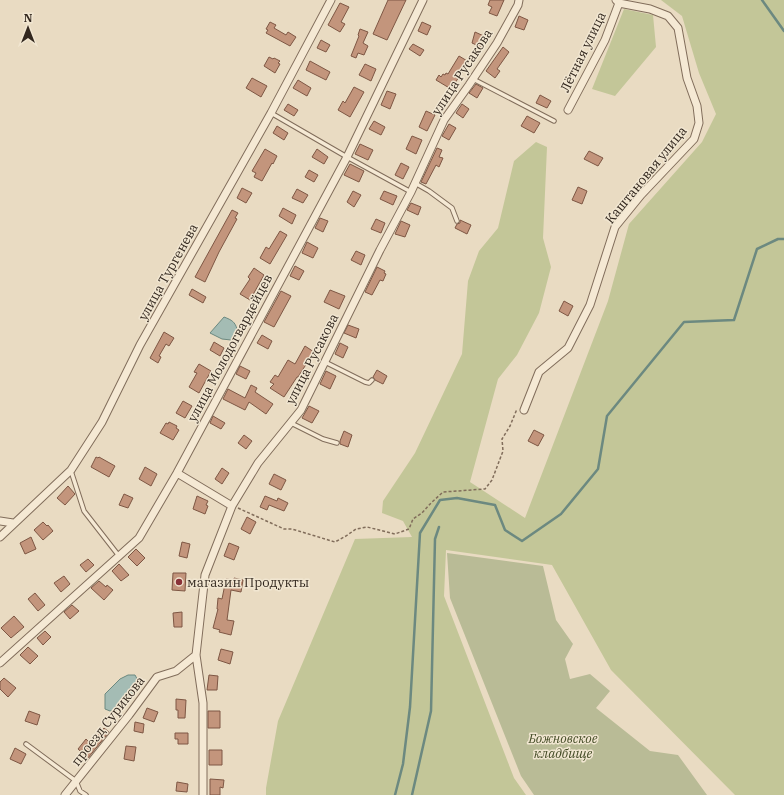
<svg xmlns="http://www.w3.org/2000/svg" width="784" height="795" font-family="'IBM Plex Serif',serif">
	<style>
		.green { fill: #c3c698 }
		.cemetery { fill: #b9bb96 }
		.water { fill: #a4bcb4; stroke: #6c8980 }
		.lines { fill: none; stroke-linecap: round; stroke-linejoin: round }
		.stream { stroke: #6c8980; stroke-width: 2.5 }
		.building { fill: #c3957c; stroke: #7e5744 }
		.service-casing { stroke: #816d5b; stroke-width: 5.5 }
		.minor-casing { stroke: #816d5b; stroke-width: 9 }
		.path { stroke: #816d5b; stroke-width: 1.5; stroke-dasharray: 3 2; stroke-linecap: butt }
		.service { stroke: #f5e9d4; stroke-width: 3.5 }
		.minor { stroke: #f5e9d4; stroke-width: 7 }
		.poi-dot { fill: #8a3238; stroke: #f1e6d1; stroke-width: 1.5 }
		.labels { text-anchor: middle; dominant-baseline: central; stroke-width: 3; stroke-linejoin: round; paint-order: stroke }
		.street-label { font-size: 13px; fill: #32271e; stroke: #f1e6d1 }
		.poi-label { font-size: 13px; fill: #32271e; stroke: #f1e6d1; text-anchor: start }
		.park-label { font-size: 13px; font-style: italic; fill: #454d27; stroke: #f1e6d1 }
	</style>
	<rect width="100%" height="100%" fill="#e9dbc2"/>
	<path class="green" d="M661,0h123v795h-49l-124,-125 -59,-105 -106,-15 -2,46 70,182 12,17h-260v-7l12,-67 77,-182 57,-2 -9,-16 -21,-8 1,-12 32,-48 47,-99 6,-73 11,-30 19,-23 16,-67 22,-19 11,5 -4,91 8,29 -12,46 -22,42 -19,24 -28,103 55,36 83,-217 21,-77 73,-82 14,-28 -17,-41 -17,-57z
		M624,9l29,6 3,32 -41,49 -23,-7z"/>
	<path class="cemetery" d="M447,553l96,13 13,54 17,24 -8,15 5,20 20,-5 20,17 -14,17 54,43 28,4 29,40h-173l-13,-19 -71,-178z"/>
	<path class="water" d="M224,317c8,3 11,5 13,12l-6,11 -9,-1 -12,-6z
		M128,675h7l6,11 -11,14 -8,5 -5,5 -7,1 -5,-2v-15l15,-15z"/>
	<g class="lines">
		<path class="stream" d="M762,0l22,31
			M395,795l8,-31 7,-57 10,-174 20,-33 17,-2 38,7 10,25 17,11 39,-27 37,-45 9,-53 77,-94 50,-2 23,-71 21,-10h6
			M412,795l19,-84 4,-172 4,-12"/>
	</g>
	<path class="building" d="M388,0h18l-19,40 -14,-6z
		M490,0h14l-7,16 -8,-3 3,-6 -4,-2z
		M340,3l9,4 -8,15 4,2 -5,8 -12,-7z
		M519,16l9,4 -4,10 -9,-3z
		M270,22l6,3 -2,3 12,7 2,-3 8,5 -6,9 -24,-13 2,-3 -2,-1z
		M422,22l9,4 -4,9 -9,-4z
		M360,29l8,3 -5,11 5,3 -4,9 -6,-2 -2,5 -5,-2 8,-20 -1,-1z
		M475,32l11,5 -5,10 -9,-4z
		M321,40l9,5 -4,7 -9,-4z
		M413,44l11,6 -4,6 -11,-7z
		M503,47l6,5 -12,17 3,2 -5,7 -9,-7z
		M459,56l10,6 -18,27 -15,-9 3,-5 2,2 2,-3 2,1 1,-2 2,1z
		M269,57l4,2 1,-1 6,3 -2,2 2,1 -5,9 -11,-7z
		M310,61l20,11 -4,8 -20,-10z
		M365,64l11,5 -5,12 -12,-6z
		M252,78l15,8 -6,11 -15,-9z
		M298,80l13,8 -4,8 -14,-8z
		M476,84l7,4 -6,10 -8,-5z
		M354,87l10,5 -14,25 -12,-7 5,-9 2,2z
		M387,91l9,3 -6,15 -9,-4z
		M540,95l11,6 -4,7 -11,-5z
		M288,104l10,6 -4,6 -10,-6z
		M462,104l7,5 -6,9 -7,-5z
		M426,111l9,4 -8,16 -8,-4z
		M527,116l13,7 -6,10 -13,-7z
		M374,121l11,6 -4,8 -12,-6z
		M449,124l7,4 -7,12 -7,-4z
		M277,126l11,7 -4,7 -11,-7z
		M412,136l10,4 -6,14 -10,-5z
		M360,144l13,6 -5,10 -13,-6z
		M437,148l5,2 -3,7 4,1 -4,9 -3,-2 -10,19 -5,-2z
		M265,149l12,7 -4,8 -1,-1 -10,18 -8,-4 2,-4 -4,-2z
		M317,149l11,8 -4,7 -12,-7z
		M589,151l14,7 -5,8 -14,-7z
		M401,163l8,4 -6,12 -8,-4z
		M350,164l14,7 -5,11 -15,-7z
		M309,170l9,5 -4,7 -9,-5z
		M578,187l9,4 -5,13 -10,-4z
		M242,188l10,5 -6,10 -9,-5z
		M297,189l11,6 -5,8 -11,-5z
		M353,191l8,4 -7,12 -7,-5z
		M384,191l13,5 -4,9 -13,-6z
		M411,203l10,4 -3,8 -11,-5z
		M283,208l13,7 -4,9 -13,-8z
		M232,210l6,3 -3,5 2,1 -18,33 -14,30 -10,-5z
		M320,218l8,3 -5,11 -8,-4z
		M376,219l9,4 -4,10 -10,-4z
		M460,220l11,5 -4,9 -12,-6 2,-4 3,-1z
		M401,221l9,4 -5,12 -10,-3z
		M280,231l7,4 -17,29 -10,-6 6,-11 3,2z
		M307,242l11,6 -5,10 -11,-5z
		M356,251l9,4 -4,10 -10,-5z
		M295,266l9,5 -5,9 -9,-4z
		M377,267l8,4 -1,2 2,1 -3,7 -3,-1 -8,15 -7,-3z
		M254,268l10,7 -14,25 -10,-6 10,-15 -2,-2z
		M192,289l14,8 -3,6 -14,-8z
		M330,290l15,6 -6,13 -15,-7z
		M281,291l10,5 -17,31 -10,-5z
		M564,301l9,5 -5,10 -9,-5z
		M348,325l11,4 -3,9 -12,-5z
		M164,332l10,6 -5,8 -3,-2 -7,12 2,1 -3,6 -8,-5z
		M262,335l10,6 -4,8 -11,-6z
		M214,342l10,6 -4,8 -10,-6z
		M340,343l8,4 -5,11 -8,-4z
		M305,346l9,6 -16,25h-1l-13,20 -14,-9 4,-4 -4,-2 5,-7 3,2 10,-17 7,4z
		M199,364l12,7 -12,22 -10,-6 8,-14 -3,-1z
		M240,366l10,5 -4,8 -10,-5z
		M377,370l10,6 -4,8 -8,-4 -2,-3z
		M326,371l10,5 -6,13 -10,-5z
		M251,385l6,3 -2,4 18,12 -7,10 -17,-12 -4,8 -22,-11 5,-10 17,9z
		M183,401l9,5 -7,12 -9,-5z
		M309,406l10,5 -7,12 -10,-5z
		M213,416l12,7 -4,6 -11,-6z
		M169,422l8,4 -1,2 3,2 -6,10 -13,-7 6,-10 2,1z
		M534,430l10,5 -6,11 -10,-5z
		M344,431l8,4 -4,12 -8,-3v-3z
		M244,435l8,6 -6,8 -8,-6z
		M96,457l2,1 1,-1 16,9 -6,11 -18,-10z
		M145,467l12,7 -6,12 -12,-7z
		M222,468l7,5 -7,11 -7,-5z
		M274,474l12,6 -5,10 -12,-6z
		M68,486l7,8 -10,11 -8,-7z
		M124,494l9,4 -5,10 -9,-3z
		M197,496l11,5 -2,4 2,1 -3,8 -12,-5z
		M265,496l12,5 1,-3 10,5 -4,8 -15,-6 -2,5 -7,-3z
		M247,517l9,5 -6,12 -9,-5z
		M43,522l4,4 1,-1 5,6 -10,9 -9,-10z
		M31,537l5,12 -11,5 -5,-11z
		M182,542l8,2 -3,14 -8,-2z
		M229,543l10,4 -5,13 -10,-4z
		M136,549l9,9 -8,8 -9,-9z
		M88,559l6,6 -8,7 -6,-7z
		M119,564l10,11 -8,6 -9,-10z
		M173,573h13l-1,18 -13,-1z
		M64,576l6,8 -9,8 -7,-9z
		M234,578l9,2 -2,12 -10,-2 -4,30 7,1 -3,14 -12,-3 1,-2 -7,-2 5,-19h-1l1,-11 4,1 4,-20 8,1z
		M99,581l7,6 1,-2 6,5 -9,10 -13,-12z
		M35,593l10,12 -7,6 -10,-12z
		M72,605l7,6 -9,8 -6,-7z
		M182,612v15h-8l-1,-14z
		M14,616l10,11 -13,11 -10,-10z
		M45,631l6,6 -8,8 -6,-7z
		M28,647l10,9 -8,8 -10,-9z
		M221,649l12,3 -3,12 -12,-4z
		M209,675l9,1 -1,14h-10z
		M4,678l12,10 -8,9 -8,-8v-7z
		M176,699l10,1 -1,18h-7v-8h-2z
		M147,708l11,4 -4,10 -11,-4z
		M29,711l11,4 -3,10 -12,-4z
		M208,711h12v17h-12z
		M135,722l9,2 -1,9 -9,-2z
		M104,728l5,4 -21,26 -10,-9 8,-10 3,3 9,-11 2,2z
		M175,733h13v11h-10v-5h-3z
		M126,746l10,1 -2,14 -10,-2z
		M15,748l11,6 -5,10 -11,-5z
		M209,750h13v15h-13z
		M210,779l14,1 -1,8 -3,-1v8h-10z
		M177,782l11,2 -1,8 -11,-1z"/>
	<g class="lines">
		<defs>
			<path id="service" d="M473,79l81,42
				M271,113l76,44 64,35
				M415,183l14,8 23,17 5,13
				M325,362l40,20 4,1 3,-3
				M291,423l32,16 14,4
				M71,471l13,40 35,45
				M26,744l50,37 4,10 6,4"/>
			<path id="minor" d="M568,110l37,-70 14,-37
				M524,410l15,-38 29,-24 22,-43 25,-78 26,-32 53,-56 5,-16 -2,-17 -10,-28 -9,-50 -10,-12 -18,-7 -31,-6 -3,-3
				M177,473l55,33
				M0,521l13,2
				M0,537l71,-67 31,-48 38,-77 131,-232 60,-113
				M0,663l139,-125 38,-65 170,-316 76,-157
				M65,795l64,-80 28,-38 19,-6 20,-16
				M203,795v-92l-7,-48 9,-80 27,-69 26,-43 43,-53 79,-160 31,-58 33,-72 25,-35 28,-42 21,-38 1,-5"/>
		</defs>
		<use href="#service" class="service-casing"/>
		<use href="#minor" class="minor-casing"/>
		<path class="path" d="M238,508l46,21h8l43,13 11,-6 10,-7 11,-2 28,7 14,-5 4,-10 9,-6 9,-10 12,-11 42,-3 7,-9 11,-29 -1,-12 8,-13 7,-17"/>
		<use href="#service" class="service"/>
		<use href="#minor" class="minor"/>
	</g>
	<circle class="poi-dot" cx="179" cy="582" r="4"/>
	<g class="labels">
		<g class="street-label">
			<text transform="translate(583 52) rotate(-64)">Лётная улица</text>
			<text transform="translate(462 72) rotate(-57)">улица Русакова</text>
			<text transform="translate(646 175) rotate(-51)">Каштановая улица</text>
			<text transform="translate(168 272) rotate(-61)">улица Тургенева</text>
			<text transform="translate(230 348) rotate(-62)">улица Молодогвардейцев</text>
			<text transform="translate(312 359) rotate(-63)">улица Русакова</text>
			<text transform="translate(108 721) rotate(-52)">проезд Сурикова</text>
		</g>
		<g class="poi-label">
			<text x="187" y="582">магазин Продукты</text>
		</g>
		<g class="park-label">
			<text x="563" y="738">Божновское<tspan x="563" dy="15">кладбище</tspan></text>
		</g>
	</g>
	<g transform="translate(28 28)" stroke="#f1e6d1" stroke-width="3" paint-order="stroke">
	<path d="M0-3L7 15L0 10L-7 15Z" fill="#32271e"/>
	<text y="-6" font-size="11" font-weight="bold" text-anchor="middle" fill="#32271e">N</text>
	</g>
</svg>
